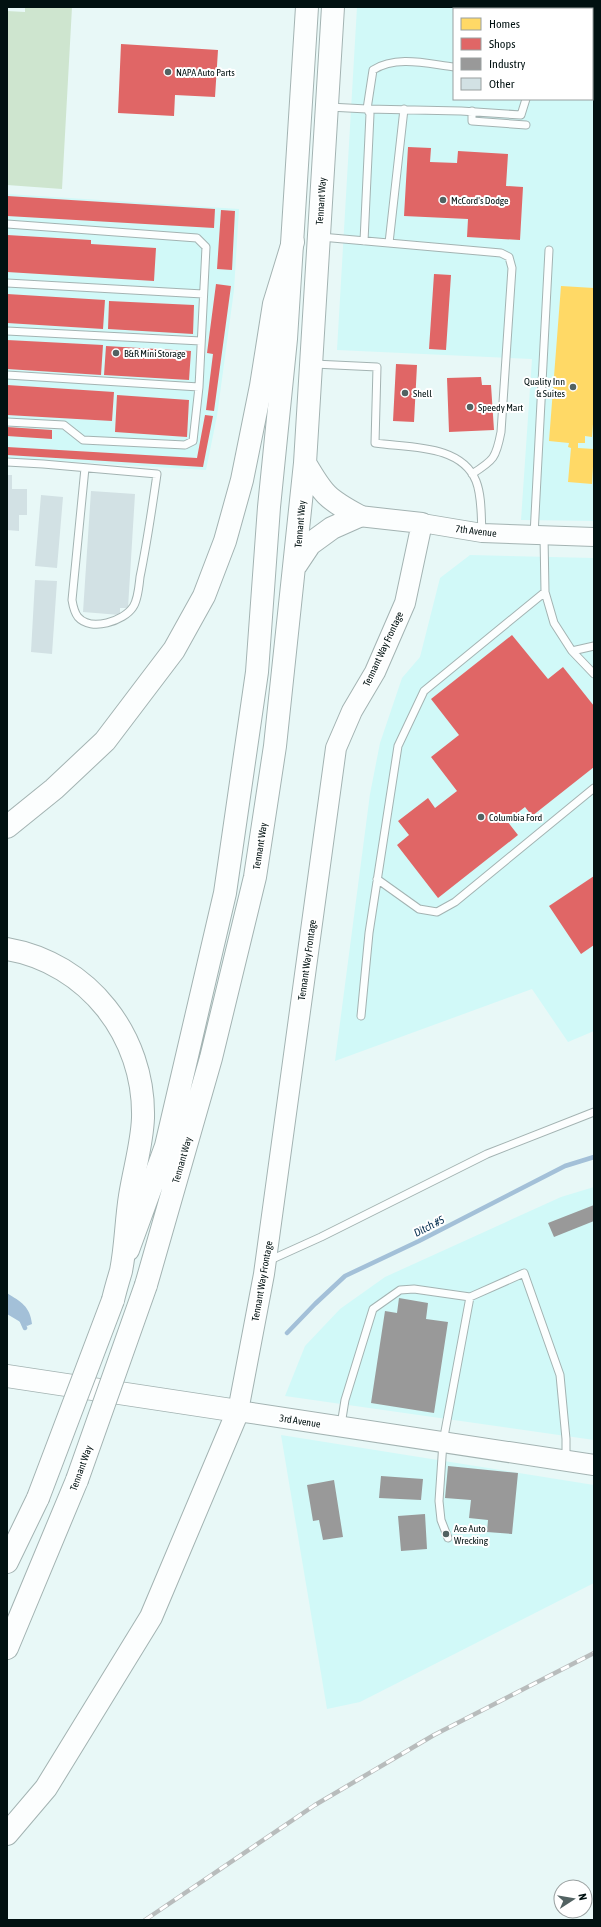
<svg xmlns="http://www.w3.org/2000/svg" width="601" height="1927" font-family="'Asap Condensed',sans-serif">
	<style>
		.built { fill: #d1f9f8; fill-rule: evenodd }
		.green { fill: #cee5cf }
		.water { fill: #a3c0d8 }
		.homes { fill: #ffd966 }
		.shops { fill: #e06666 }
		.industry { fill: #999 }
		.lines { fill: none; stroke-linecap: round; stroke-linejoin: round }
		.stream { stroke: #a3c0d8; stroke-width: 4.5 }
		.building { fill: #d2e1e4 }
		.service-casing { stroke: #a3b3b2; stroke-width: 9 }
		.tertiary-casing { stroke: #a3b3b2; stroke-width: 20 }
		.secondary-casing { stroke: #a3b3b2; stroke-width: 22 }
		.primary-casing { stroke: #a3b3b2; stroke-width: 24 }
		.trunk-casing { stroke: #a3b3b2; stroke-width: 24 }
		.service { stroke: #fcfefe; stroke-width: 7 }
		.tertiary { stroke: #fcfefe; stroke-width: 18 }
		.secondary { stroke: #fcfefe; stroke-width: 20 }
		.primary { stroke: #fcfefe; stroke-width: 22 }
		.trunk { stroke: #fcfefe; stroke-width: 22 }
		.rail-casing { stroke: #b8bcbc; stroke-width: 4.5 }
		.rail { stroke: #fff; stroke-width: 3; stroke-dasharray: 9; stroke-linecap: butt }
		.trunk-bridge-casing { stroke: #a3b3b2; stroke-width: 24; stroke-linecap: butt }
		.trunk-bridge { stroke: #fcfefe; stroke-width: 22 }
		.poi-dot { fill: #526262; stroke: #fff; stroke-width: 1.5 }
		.labels { text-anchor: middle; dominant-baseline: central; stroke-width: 4; stroke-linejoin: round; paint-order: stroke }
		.poi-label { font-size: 10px; fill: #011111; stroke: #fff; text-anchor: start }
		.street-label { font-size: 10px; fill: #011111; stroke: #fff }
		.water-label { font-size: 11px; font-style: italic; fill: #052e4f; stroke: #fff }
	</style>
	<rect width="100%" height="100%" fill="#e8f8f7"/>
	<path class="built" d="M357,7h237v514l-73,-1 11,-161 -195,-9zM454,9h138v90h-138z
		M7,194l232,15 -5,81 -17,126 -11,54 -199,-12z
		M470,555l124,3v473l-26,11 -36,-53 -197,72 35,-267 10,-51 22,-65 18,-21 20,-79z
		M594,1187v253l-309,-44 20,-50 35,-37 45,-32 176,-80z
		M281,1435l313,50v98l-234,119 -33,7z"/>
	<path class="green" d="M25,7h47l-10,182 -55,-4v-174l18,1z"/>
	<path class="water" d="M7,1293c14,9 23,13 25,31l-5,2 -20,-12z"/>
	<path class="homes" d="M561,286l33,2v123l-2,26 -7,-1v7h-7v5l16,1 -2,35 -24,-2 3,-34 -3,-1 1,-4 -20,-2z"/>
	<path class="shops" d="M121,44l97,6 -3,47 -40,-2 -1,21 -56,-3z
		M408,147l23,1 -1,14 27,1 1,-12 50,3 -2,32 17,1 -3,53 -53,-3 1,-18 -64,-3z
		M7,196l208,13 -1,19 -207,-12z
		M221,210l14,1 -3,59 -15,-1z
		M7,235l84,5v4l65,4 -2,33 -147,-9z
		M434,274l17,1 -5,75 -17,-1z
		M216,284l15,2 -17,125 -8,-1 7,-56 -6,-1z
		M7,294l98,6 -2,29 -96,-6z
		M109,301l85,4 -1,29 -85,-5z
		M7,340l96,5 -2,30 -94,-6z
		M106,346l85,5 -2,29 -85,-5z
		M396,364l21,1 -3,57 -21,-1z
		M481,377l1,8h9l3,45 -45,2 -2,-54z
		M7,385l107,7 -2,29 -105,-6z
		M117,395l72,5 -2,37 -72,-5z
		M205,415l8,1 -10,51 -196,-12v-8l190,11z
		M7,427l45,3v9l-45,-3z
		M512,635l36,44 15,-12 31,39v61l-62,49 -7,-9 -18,14 11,14 -80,63 -41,-53 12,-10 -11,-14 30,-23 7,10 22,-17 -26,-34 28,-22 -28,-36z
		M594,876v69l-13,9 -32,-48z"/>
	<path class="industry" d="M594,1205v16l-40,16 -6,-14z
		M399,1298l29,5 -2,16 22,3 -14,91 -63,-10 14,-92 12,2z
		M448,1466l70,7 -6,61 -25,-2 1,-12 -19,-2 2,-18 -26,-2z
		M381,1476l42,3 -2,21 -42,-2z
		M334,1480l9,57 -20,3 -4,-20 -6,1 -6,-36z
		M425,1514l2,35 -26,2 -3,-35z"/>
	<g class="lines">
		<path class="stream" d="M21,1319l4,9
			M287,1333l28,-29 30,-28 74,-35 146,-75 29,-9"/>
	</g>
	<path class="building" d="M7,475h5v14h15v26h-8v16l-12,-1z
		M91,491l44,3 -7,114h-8v7l-37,-3z
		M41,495l22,2 -6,71 -22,-2z
		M35,580l22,1 -5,73 -21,-2z"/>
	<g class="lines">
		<defs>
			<path id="service" d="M454,67c-26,-3 -57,-12 -81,3l-6,39 94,2 60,4 5,-16
				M329,107l38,2 3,5 -6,127
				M472,111v10l54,4
				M7,224l190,14 9,9 -7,140 -6,54 -8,4 -102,-5 -19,-15 -57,-3
				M321,237l180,16 8,4 3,11 -11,164c-5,26 -7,28 -29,42
				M389,243l15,-134
				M7,283l196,11
				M7,331l194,10
				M314,364l63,3 -2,76c34,5 86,1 101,38 6,15 5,35 6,52
				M7,375l192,12
				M7,462l36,2 114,10c-5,35 -10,69 -17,103 -1,9 -2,23 -7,30 -9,14 -42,25 -55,10 -4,-5 -5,-11 -6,-17l13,-132
				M534,535l15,-285
				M544,536l1,56 9,31 18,28 22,-5
				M572,651l22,23
				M377,879l42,30 18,3 18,-10 139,-114
				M361,1016l8,-83 29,-187 26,-55 121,-99
				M268,1261l53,-24 166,-83 107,-42
				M341,1425l4,-25 28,-91 27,-19 14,-1 56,8 54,-24 36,102 6,64v20
				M448,1538l-7,-18 -2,-19 4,-59 27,-145"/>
			<path id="tertiary" d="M422,523l60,10 112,4"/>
			<path id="secondary" d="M359,516l63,7 -17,80 -30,69 -23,39 -16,37 -72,526 -26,137 356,54"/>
			<path id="primary" d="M305,463c18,31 22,36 54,53
				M296,565l14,-21 22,-16 27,-12
				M128,1250l38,-104 59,-253 32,-221 12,-165 17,-168 21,-332
				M146,1285l65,-227 44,-181 20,-131 30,-283 28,-456"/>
			<path id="trunk" d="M7,827l47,-38 51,-48 69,-91 30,-54 21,-55 17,-61 19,-94 13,-82 19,-62
				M7,949c81,14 138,87 136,169 -1,26 -9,52 -13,78 -4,25 -4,50 -9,75 -3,10 -6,20 -8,29
				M7,1376l231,35 -87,206 -105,171 -39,46
				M7,1562l31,-64
				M7,1648l70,-168"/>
		</defs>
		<use href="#service" class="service-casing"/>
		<use href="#tertiary" class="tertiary-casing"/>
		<use href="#secondary" class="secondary-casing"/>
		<use href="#primary" class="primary-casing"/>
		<use href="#trunk" class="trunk-casing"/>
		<use href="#service" class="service"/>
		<use href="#tertiary" class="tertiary"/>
		<use href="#secondary" class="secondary"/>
		<use href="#primary" class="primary"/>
		<use href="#trunk" class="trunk"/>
		<defs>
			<path id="rail" d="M145,1920l170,-115 119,-70 160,-82"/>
		</defs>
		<use href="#rail" class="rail-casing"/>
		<use href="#rail" class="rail"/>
		<defs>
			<path id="trunk-bridge" d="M77,1480l69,-195
				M38,1498l75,-198"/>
		</defs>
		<use href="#trunk-bridge" class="trunk-bridge-casing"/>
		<use href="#trunk-bridge" class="trunk-bridge"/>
	</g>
	<g class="poi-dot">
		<circle cx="168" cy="72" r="4"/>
		<circle cx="443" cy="200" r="4"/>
		<circle cx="116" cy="353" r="4"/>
		<circle cx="573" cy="387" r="4"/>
		<circle cx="405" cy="393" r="4"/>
		<circle cx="470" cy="407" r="4"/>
		<circle cx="481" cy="817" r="4"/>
		<circle cx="446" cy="1534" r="4"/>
	</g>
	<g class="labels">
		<g class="poi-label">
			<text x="176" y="72">NAPA Auto Parts</text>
			<text x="451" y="200">McCord's Dodge</text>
			<text x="124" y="353">B&amp;R Mini Storage</text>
			<text x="565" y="381" text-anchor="end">Quality Inn<tspan x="565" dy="12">&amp; Suites</tspan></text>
			<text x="413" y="393">Shell</text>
			<text x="478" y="407">Speedy Mart</text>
			<text x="489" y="817">Columbia Ford</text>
			<text x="454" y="1528">Ace Auto<tspan x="454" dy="12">Wrecking</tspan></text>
		</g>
		<g class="street-label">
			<text transform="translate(321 201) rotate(-86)">Tennant Way</text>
			<text transform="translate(300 524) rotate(-85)">Tennant Way</text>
			<text transform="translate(476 531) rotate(7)">7th Avenue</text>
			<text transform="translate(383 649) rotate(-65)">Tennant Way Frontage</text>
			<text transform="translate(260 846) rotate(-81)">Tennant Way</text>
			<text transform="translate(307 960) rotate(-82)">Tennant Way Frontage</text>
			<text transform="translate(182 1160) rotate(-74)">Tennant Way</text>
			<text transform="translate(262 1281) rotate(-80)">Tennant Way Frontage</text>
			<text transform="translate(300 1421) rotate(9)">3rd Avenue</text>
			<text transform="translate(81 1468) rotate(-70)">Tennant Way</text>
		</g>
		<g class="water-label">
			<text transform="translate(429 1226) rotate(-27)">Ditch #5</text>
		</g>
	</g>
	<rect width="601" height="1927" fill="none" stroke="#011111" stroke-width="16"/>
	<rect x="453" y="8" width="140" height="92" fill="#ffffff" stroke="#99a0a0"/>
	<rect x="461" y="18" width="20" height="12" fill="#ffd966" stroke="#99a0a0"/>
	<text x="489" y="28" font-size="12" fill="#011111">Homes</text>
	<rect x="461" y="38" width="20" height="12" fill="#e06666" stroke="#99a0a0"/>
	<text x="489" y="48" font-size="12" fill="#011111">Shops</text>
	<rect x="461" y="58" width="20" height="12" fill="#999999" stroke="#99a0a0"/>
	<text x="489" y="68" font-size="12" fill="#011111">Industry</text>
	<rect x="461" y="78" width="20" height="12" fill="#d2e1e4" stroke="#99a0a0"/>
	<text x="489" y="88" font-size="12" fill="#011111">Other</text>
	<g transform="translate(573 1899) rotate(78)"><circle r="19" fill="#ffffff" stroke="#99a0a0"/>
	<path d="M0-3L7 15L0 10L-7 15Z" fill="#526262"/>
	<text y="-6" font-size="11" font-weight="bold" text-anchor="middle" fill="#011111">N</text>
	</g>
</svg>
